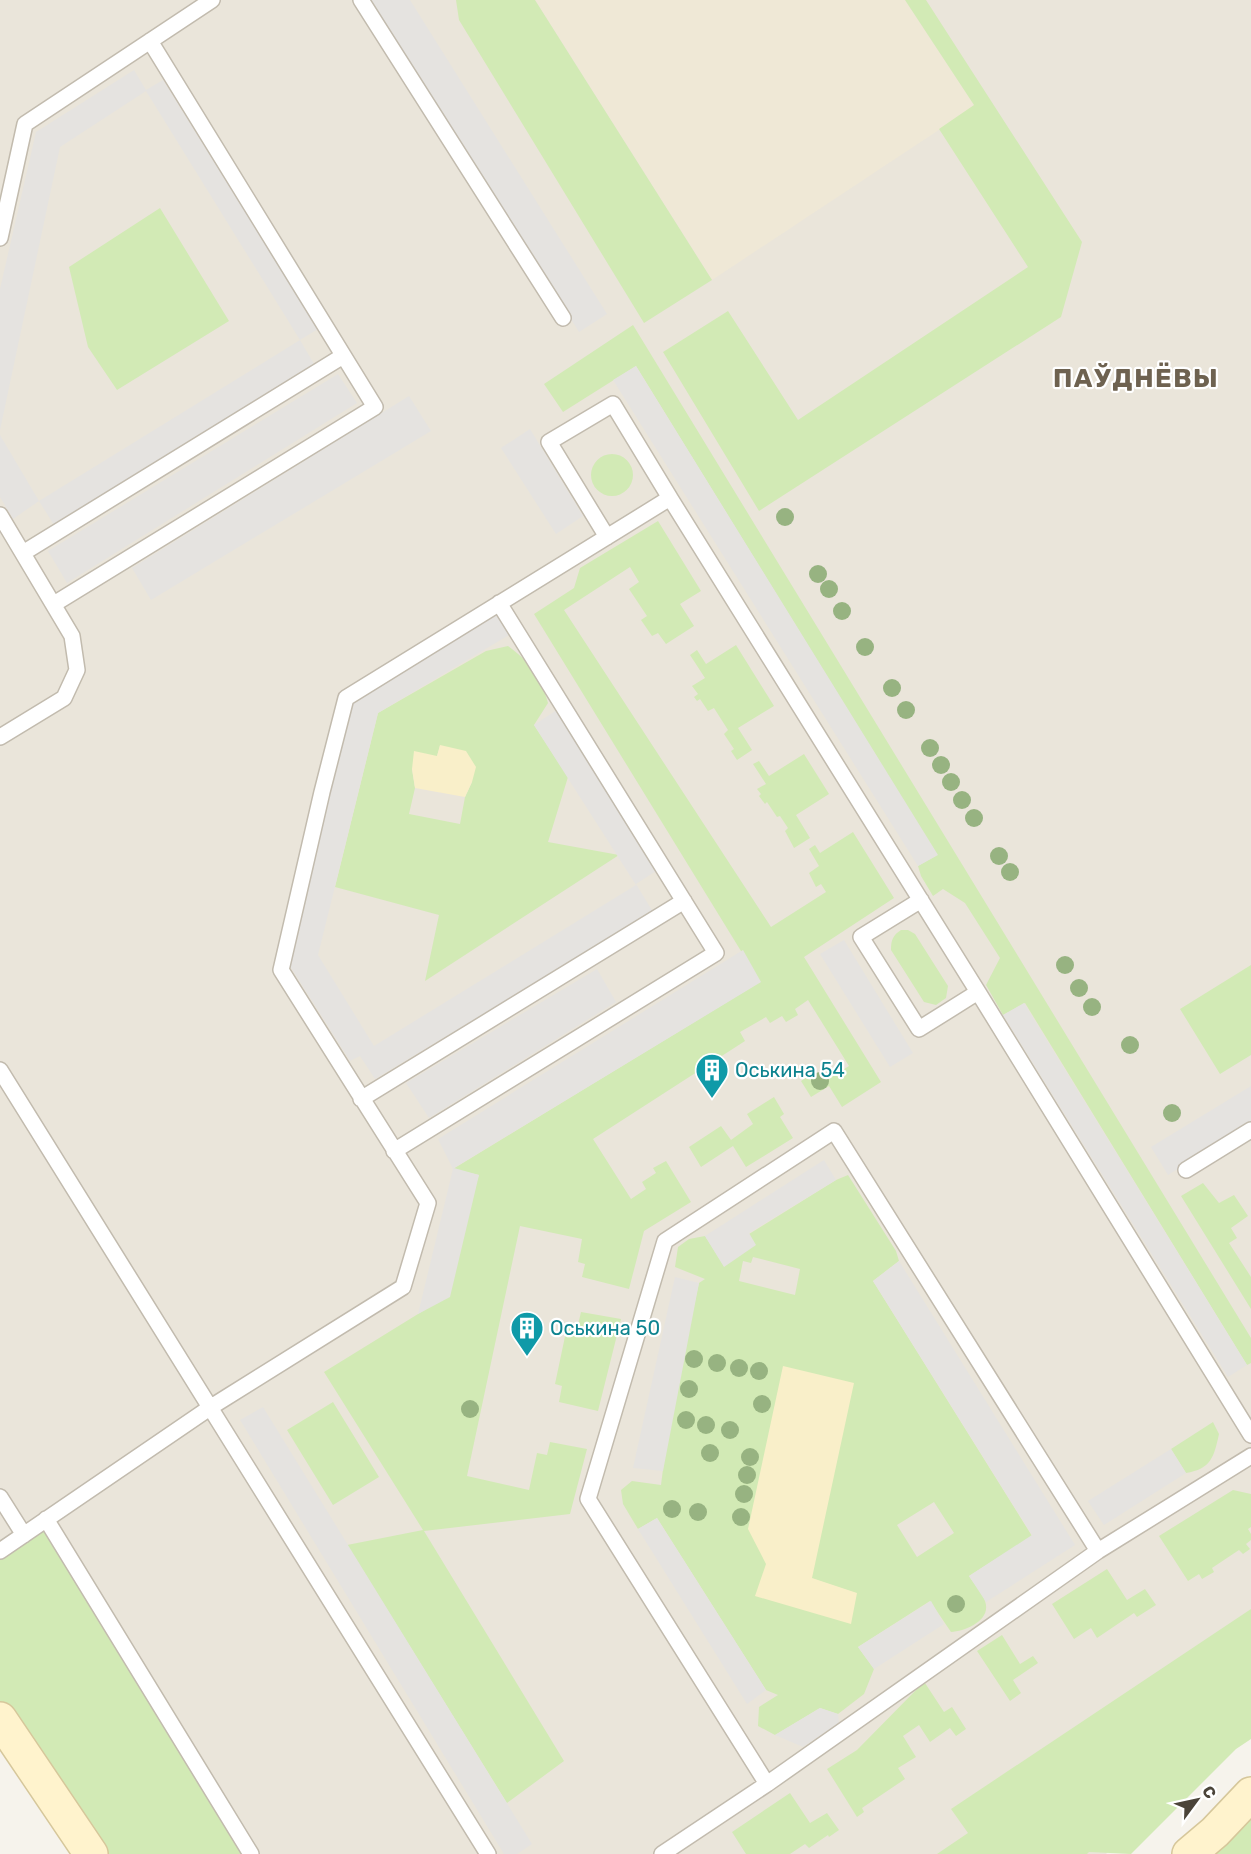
<svg xmlns="http://www.w3.org/2000/svg" width="1251" height="1854" font-family="Rubik,sans-serif">
	<style>
		.residential { fill: #eae5da }
		.education { fill: #efe8d6 }
		.green { fill: #d2eab5; fill-rule: evenodd }
		.sand { fill: #f9efc9 }
		.parking { fill: #e5e3e0 }
		.lines { fill: none; stroke-linecap: round; stroke-linejoin: round }
		.lane-casing { stroke: #c2bbae; stroke-width: 18 }
		.secondary-casing { stroke: #d6c79b; stroke-width: 36 }
		.lane { stroke: #fff; stroke-width: 15 }
		.secondary { stroke: #fff3cd; stroke-width: 33 }
		.tree { fill: #97b381 }
		.labels { text-anchor: middle; dominant-baseline: central; stroke-width: 4.5; stroke-linejoin: round; paint-order: stroke }
		.culture-label { font-size: 20px; fill: #0d838f; stroke: #fff; text-anchor: start }
		.district-label { font-size: 26px; font-weight: bold; letter-spacing: 1.5px; fill: #6e6250; stroke: #fff }
	</style>
	<rect width="100%" height="100%" fill="#f6f3ec"/>
	<path class="residential" d="M0,0h1251v1713l-145,141h-923l-183,-274z"/>
	<path class="education" d="M535,0h370l70,106 -263,174z"/>
	<path class="green" d="M456,0h79l177,280 -68,43 -185,-303z
		M905,0h21l156,242 -21,75 -302,194 -96,-159 65,-41 70,109 230,-153 -89,-138 35,-24z
		M160,208l69,113 -112,69 -29,-43 -19,-80z
		M633,325l618,1013v25l-4,2 -222,-362 -22,12 -17,-30 14,-27 -35,-55 -22,-14 -10,7 -12,-20 -3,-10 19,-11 -301,-489 -73,46 -19,-28z
		M591 475a21 21 0 1 1 42 0a21 21 0 1 1-42 0Z
		M658,521l43,70 -21,13 14,22 -28,18 -8,-11 -6,3 -11,-16 6,-4 -18,-27 10,-7 -9,-15 -66,43 207,317 55,-35 -5,-8 -5,3 -7,-14 10,-7 -10,-17 6,-4 5,8 33,-21 41,66 -90,59 77,125 -39,25 -13,-21 -18,11 -10,-16 7,-5 4,5 19,-11 3,5 15,-9 -41,-66 -13,9 3,6 -12,7 -4,-6 -12,7 -4,-6 -26,15 5,9 -152,98 38,60 15,-10 -4,-7 14,-9 -3,-5 13,-7 25,41 -47,29 -15,58 -47,-12 3,-13 -7,-2 4,-23 -62,-13 -53,250 62,14 8,-37 10,2 3,-13 37,7 -17,65 -146,17 140,230 -57,42 -160,-258 76,-15 -99,-158 107,-66 48,-131 -26,-6 307,-187 -226,-368 40,-26 6,-20z
		M736,645l38,61 -36,22 14,22 -15,10 -6,-9 3,-2 -10,-15 4,-4 -14,-22 -6,3 -8,-12 -3,2 -3,-4 4,-3 -6,-8 13,-8 -15,-23 7,-5 9,14z
		M508,646c22,16 33,31 40,57l-14,22 34,52 -20,65 71,13 -194,126 14,-66 -104,-28 43,-174 108,-62zM440,746l32,36 -7,15 -5,27 -51,-10 6,-26 -3,-19 25,-13z
		M804,754l25,40 -33,21 14,23 -16,10 -9,-17 3,-3 -8,-12 -3,1 -10,-15 -2,2 -6,-8 2,-2 -4,-5 9,-5 -13,-20 6,-3 10,15z
		M901,930h7l7,4 33,52 -2,12 -10,7 -12,-3 -33,-52c0,-10 2,-15 10,-20z
		M1251,965v90l-31,19 -40,-65z
		M774,1097l10,17 -4,3 13,21 -47,29 -13,-21 -32,21 -12,-20 32,-21 10,14 22,-16 -6,-10z
		M848,1175l48,76 3,10 -26,20 159,255 -63,40c5,8 13,16 16,25 7,19 -19,30 -34,31l-21,-31 -72,46 16,22 -10,25 -26,20 -18,-6 -45,27 -17,-9 1,-19 19,-12 -12,-5 -109,-172 -19,11 -15,-25 -2,-14 11,-9 29,4c8,-69 23,-135 38,-202l6,-4 -30,-12 3,-20 11,-8 16,-3 19,30 25,-32 87,-54zM753,1257l47,12 -5,26 -56,-14 4,-20 8,2zM934,1502l20,31 -37,24 -20,-32z
		M1203,1183l16,20 15,-8 14,21 -17,12 6,10 -8,5 22,34v32l-70,-113z
		M581,1312l40,7 -23,92 -39,-9 3,-16 -7,-2 12,-57 10,2z
		M333,1402l46,75 -46,28 -46,-75z
		M1213,1422l6,12c-5,23 -8,35 -33,39l-15,-24z
		M1233,1490l18,4v33l-3,2 3,5v6l-5,4 4,5 -7,5 -4,-4 -27,18 2,4 -12,7 -3,-5 -11,7 -29,-45z
		M46,1519l205,335h-160l-91,-135v-168z
		M1107,1569l20,31 18,-11 11,16 -19,12 -3,-4 -37,25 -6,-10 -17,11 -22,-35z
		M1251,1609v130l-15,10 -105,105 -42,-2 -2,2h-150l31,-21 -17,-24z
		M1002,1635l18,29 13,-8 5,7 -25,17 8,13 -11,8 -33,-50z
		M925,1683l19,29 8,-5 14,22 -10,7 -6,-8 -20,14 -11,-17 -16,11 13,21 -18,11 7,11 -43,29 2,4 -7,5 -30,-48 30,-19 60,-61z
		M790,1793l20,30 17,-10 12,17 -10,7 -1,-2 -19,13 -4,-4 -15,10h-44l-14,-22z
		M1251,1794v60h-62z"/>
	<path class="sand" d="M440,745l26,6 10,16 -4,15 -7,15 -50,-9 -3,-19 2,-18 23,5z
		M783,1366l71,17 -42,195 45,15 -6,31 -96,-28 11,-32 -18,-35z"/>
	<path class="parking" d="M370,0h40l197,314 -28,18z
		M134,70l12,20 17,-10 155,249 -18,11 14,24 -260,161 -15,-24 -26,18 -13,-22v-62l39,66 261,-161 -154,-249 -86,56 -60,283v-141l36,-157z
		M636,366l302,489 -20,11 -305,-486z
		M338,374l19,29 -290,180 -19,-32z
		M409,396l22,35 -280,169 -19,-32z
		M530,429l53,87 -27,18 -55,-86z
		M496,615l13,20 -131,78 -60,242 56,91 262,-161 -102,-160 29,-19 99,161 -26,17 17,28 -278,167 -15,-23 -10,5 -62,-98 64,-261z
		M844,940l69,113 -23,14 -70,-113z
		M743,950l18,32 -307,186 25,7 -29,122 -32,17 35,-145 -15,-30z
		M597,969l19,33 -187,116 -23,-35z
		M1024,1003l223,362 -19,12 -225,-362z
		M1251,1086v37l-83,52 -17,-28z
		M824,1160l12,20 -87,53 7,12 -32,22 -19,-31z
		M899,1261l176,284 -89,57 -17,-26 63,-41 -159,-254z
		M675,1277l24,6 -36,188 -30,-3z
		M263,1407l269,437 -15,10h-13l-264,-434z
		M1171,1449l15,24 -82,52 -16,-24z
		M657,1518l109,172 -19,14 -109,-175z
		M931,1601l13,23 -70,45 -16,-22z
		M820,1708l18,6 1,9 -36,24 -28,-12z"/>
	<g class="lines">
		<defs>
			<path id="lane" d="M361,0l202,318
				M0,238l25,-114 187,-124
				M0,515l72,121 5,34 -13,28 -64,39
				M607,537l-58,-95 64,-38 57,94
				M23,553l320,-197
				M54,604l321,-197 -225,-366
				M921,900l-60,37 58,92 59,-37
				M0,1070l488,784
				M361,1099l323,-198
				M394,1151l322,-198 -217,-350
				M1186,1170l65,-40
				M0,1497l24,38
				M46,1519l205,335
				M0,1551l211,-144 192,-120 25,-84 -147,-233 41,-178 24,-94 324,-200 308,494 273,443
				M767,1784l-179,-285 77,-258 169,-110 264,420
				M662,1854l105,-70 331,-233 153,-95"/>
			<path id="secondary" d="M0,1719l91,135
				M1189,1854l26,-22 36,-38"/>
		</defs>
		<use href="#lane" class="lane-casing"/>
		<use href="#secondary" class="secondary-casing"/>
		<use href="#lane" class="lane"/>
		<use href="#secondary" class="secondary"/>
	</g>
	<g class="tree">
		<circle cx="785" cy="517" r="9"/>
		<circle cx="818" cy="574" r="9"/>
		<circle cx="829" cy="589" r="9"/>
		<circle cx="842" cy="611" r="9"/>
		<circle cx="865" cy="647" r="9"/>
		<circle cx="892" cy="688" r="9"/>
		<circle cx="906" cy="710" r="9"/>
		<circle cx="930" cy="748" r="9"/>
		<circle cx="941" cy="765" r="9"/>
		<circle cx="951" cy="782" r="9"/>
		<circle cx="962" cy="800" r="9"/>
		<circle cx="974" cy="818" r="9"/>
		<circle cx="999" cy="856" r="9"/>
		<circle cx="1010" cy="872" r="9"/>
		<circle cx="1065" cy="965" r="9"/>
		<circle cx="1079" cy="988" r="9"/>
		<circle cx="1092" cy="1007" r="9"/>
		<circle cx="1130" cy="1045" r="9"/>
		<circle cx="820" cy="1081" r="9"/>
		<circle cx="1172" cy="1113" r="9"/>
		<circle cx="694" cy="1359" r="9"/>
		<circle cx="717" cy="1363" r="9"/>
		<circle cx="739" cy="1368" r="9"/>
		<circle cx="759" cy="1371" r="9"/>
		<circle cx="689" cy="1389" r="9"/>
		<circle cx="762" cy="1404" r="9"/>
		<circle cx="470" cy="1409" r="9"/>
		<circle cx="686" cy="1420" r="9"/>
		<circle cx="706" cy="1425" r="9"/>
		<circle cx="730" cy="1430" r="9"/>
		<circle cx="710" cy="1453" r="9"/>
		<circle cx="750" cy="1457" r="9"/>
		<circle cx="747" cy="1475" r="9"/>
		<circle cx="744" cy="1494" r="9"/>
		<circle cx="672" cy="1509" r="9"/>
		<circle cx="698" cy="1512" r="9"/>
		<circle cx="741" cy="1517" r="9"/>
		<circle cx="956" cy="1604" r="9"/>
	</g>
	<defs>
		<symbol id="building-pin" viewBox="-11 -11 22 30"><path d="M0 17L-7.5 6A9.5 9.5 0 1 1 7.5 6Z" fill="#0f9aa8" stroke="#fff"/><path d="M-4-6H4V6H1V3H-1V6H-4ZM-2.5-4.3h1.7v1.8h-1.7ZM.8-4.3h1.7v1.8H.8ZM-2.5-1h1.7V.8h-1.7ZM.8-1h1.7V.8H.8Z" fill="#fff"/></symbol>
	</defs>
	<g fill-rule="evenodd">
		<use href="#building-pin" x="693" y="1051" width="38" height="52"/>
		<use href="#building-pin" x="508" y="1309" width="38" height="52"/>
	</g>
	<g class="labels">
		<g class="culture-label">
			<text x="735" y="1070">Оськина 54</text>
			<text x="550" y="1328">Оськина 50</text>
		</g>
		<g class="district-label">
			<text x="1136" y="378">ПАЎДНЁВЫ</text>
		</g>
	</g>
	<g transform="translate(1197 1800) rotate(57)" stroke="#ffffff" stroke-width="4.5" paint-order="stroke">
	<path d="M0-4.5L10 22L0 15L-10 22Z" fill="#4b4439"/>
	<text y="-9" font-size="16" font-weight="bold" text-anchor="middle" fill="#4b4439">С</text>
	</g>
</svg>
